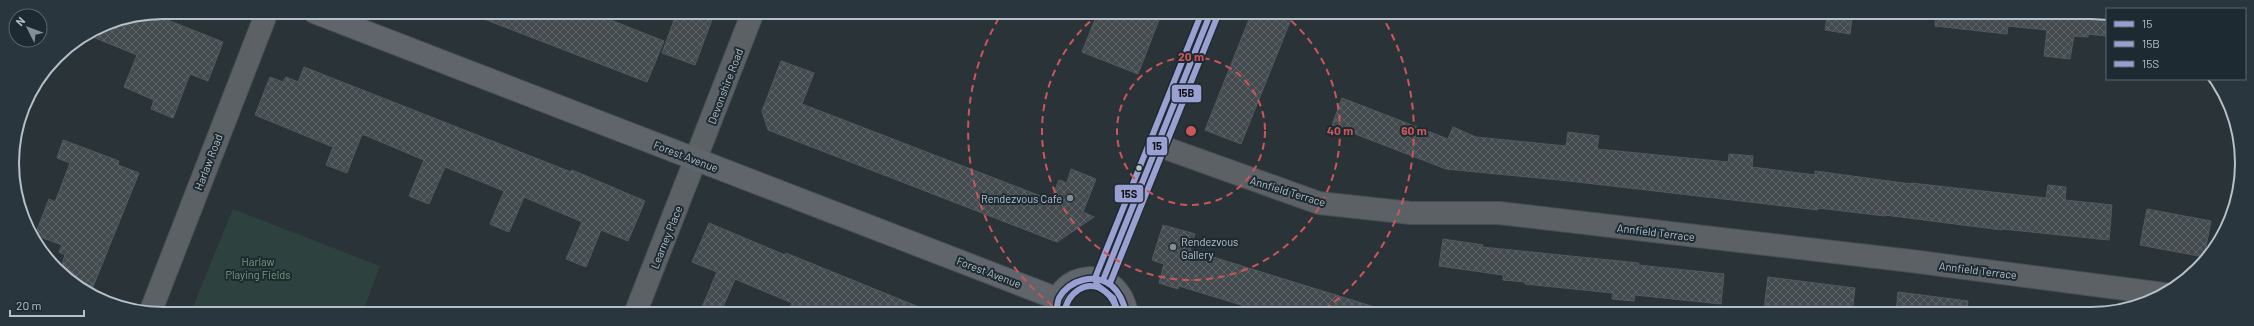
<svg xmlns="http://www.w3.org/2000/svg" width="2254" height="326" font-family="Barlow,sans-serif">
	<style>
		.green { fill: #2d423f }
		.building { fill: url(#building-cross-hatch); stroke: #525a5f }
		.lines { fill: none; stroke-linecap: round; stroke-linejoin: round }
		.street-casing { stroke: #484f52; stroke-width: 24 }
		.secondary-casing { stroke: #484f52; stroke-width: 24 }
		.street { stroke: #5b6165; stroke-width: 22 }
		.secondary { stroke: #5f656a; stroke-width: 22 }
		.bus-1-casing { stroke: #1e2a32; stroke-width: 9 }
		.bus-2-casing { stroke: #1e2a32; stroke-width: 9 }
		.bus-3-casing { stroke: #1e2a32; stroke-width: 9 }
		.bus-1 { stroke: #9aa0d2; stroke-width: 6 }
		.bus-2 { stroke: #9aa0d2; stroke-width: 6 }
		.bus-3 { stroke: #9aa0d2; stroke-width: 6 }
		.ring { fill: none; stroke: #cc5658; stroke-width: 2; stroke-dasharray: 7 5 }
		.bus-dot { fill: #b5c0c8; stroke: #1e2a32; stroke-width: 1.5 }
		.poi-dot { fill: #848f95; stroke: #1e2a32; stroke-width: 1.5 }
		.labels { text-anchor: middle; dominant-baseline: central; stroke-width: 4; stroke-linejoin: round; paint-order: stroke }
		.street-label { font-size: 11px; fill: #b5c0c8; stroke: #1e2a32 }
		.poi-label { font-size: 11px; fill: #b5c0c8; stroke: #1e2a32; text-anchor: end }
		.park-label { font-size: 11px; fill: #759c76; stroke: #1e2a32 }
		.rim { fill: none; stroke: #b5c0c8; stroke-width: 2 }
		.centre { fill: #cc5658; stroke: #1e2a32; stroke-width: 2 }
		.ring-label { font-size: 12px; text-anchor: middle; font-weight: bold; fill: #cc5658; stroke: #1e2a32; stroke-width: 4; stroke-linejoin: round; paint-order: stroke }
		.line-badge { stroke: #1e2a32; stroke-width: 1.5 }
		.pale-badge-label { font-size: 11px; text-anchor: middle; font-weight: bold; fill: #111 }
	</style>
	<defs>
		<pattern id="building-cross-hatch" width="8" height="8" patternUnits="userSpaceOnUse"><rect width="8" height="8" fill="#444b4f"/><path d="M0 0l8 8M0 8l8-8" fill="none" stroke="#5d6367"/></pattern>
	</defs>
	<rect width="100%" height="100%" fill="#2a3337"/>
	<path class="green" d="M233,209l147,57 -18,48h-172z"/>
	<path class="building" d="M472,12h118l74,29 -17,41 -176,-68z
		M677,12h23l13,5 -18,48 -33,-12z
		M1098,12h64l-24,62 -56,-22z
		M1252,12h42l-53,132 -36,-14z
		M1828,12h25l-3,22 -25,-4z
		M1936,12h165l6,2v22l-19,-2v3l-14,-1 -4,23 -26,-3 3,-26 -39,-4 -1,8 -72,-8z
		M152,14l71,28 -15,39 -18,-7 -17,44 -22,-9 3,-9 -30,-13 13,-32 -49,-20 17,-12z
		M781,61l33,12 -12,31 249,96 8,-20 8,3 4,-14 25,10 -13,33 11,5 -37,25 -289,-112 -6,-19z
		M304,67l267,105 1,-2 73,31 -17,40 -27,-11 -15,37 -20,-8 16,-37 -58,-25 -15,35 -19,-8 14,-33 -59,-24 -16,37 -20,-8 15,-36 -62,-26 -15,39 -21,-8 7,-18 -78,-32 15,-38 13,5 3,-5 12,5z
		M1342,98l106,41 5,-12 23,10 90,9 2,-14 31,4 -2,13 131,13 1,-8 24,2 -1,11 63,8v-4l96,13v-1l135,15 2,-13 18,2 -1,13 47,5 -3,35 -107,-11v1l-117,-15v1l-67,-8v2l-249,-29 -123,-12 -114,-44z
		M63,140l56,21 -1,4 21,8 -49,121 -30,-23 5,-16 -6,-3 3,-7 -27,-10 14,-36 6,3 15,-39 -13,-5z
		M2147,209l64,12 -7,36 -64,-12z
		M709,223l76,32 1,-2 150,61h-149l5,-11 -57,-24 -15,35h-21l18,-42 -25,-10z
		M1163,225l32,9 -5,16 191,59 -1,5h-109l-92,-28 -1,3 -19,-6 5,-19 -12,-4z
		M1443,239l40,6 -1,2 157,16 -1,2 86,9 -3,30 -86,-9 -1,6 -22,-2 1,-6 -88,-9v-2l-22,-2v-5l-64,-9z
		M1768,277l87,11 -3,26h-51l-37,-5z
		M1898,292l70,9 -1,13h-71z"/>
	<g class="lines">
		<defs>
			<path id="street" d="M1157,145l162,58 92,10h88l412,48 253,33
				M150,313l117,-301
				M635,314l118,-302"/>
			<path id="secondary" d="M314,12l744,287
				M1103,280l108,-268
				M1056,312c0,-41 62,-50 71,2"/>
		</defs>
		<use href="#street" class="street-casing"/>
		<use href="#secondary" class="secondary-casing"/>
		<use href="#street" class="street"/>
		<use href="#secondary" class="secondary"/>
		<defs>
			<path id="bus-1" d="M1103,280l108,-268
				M1056,314c1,-5 1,-11 3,-16 10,-18 36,-26 53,-12 9,8 11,17 15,28"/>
			<path id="bus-2" d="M1110,283l108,-268
				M1064,314c3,-21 23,-37 42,-22 7,6 10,14 12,22"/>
			<path id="bus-3" d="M1119,314l-6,-16 -16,-13 -2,-7 107,-266"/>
		</defs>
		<use href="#bus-1" class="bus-1-casing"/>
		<use href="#bus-2" class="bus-2-casing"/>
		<use href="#bus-3" class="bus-3-casing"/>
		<use href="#bus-1" class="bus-1"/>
		<use href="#bus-2" class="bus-2"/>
		<use href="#bus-3" class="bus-3"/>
	</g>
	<g class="ring">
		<circle cx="1191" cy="131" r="74"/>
		<path d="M1282 13A149 149 0 1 1 1100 13"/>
		<path d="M1062 313A223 223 0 0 1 1002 13M1380 13A223 223 0 0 1 1320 313"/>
	</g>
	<circle class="bus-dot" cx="1139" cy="168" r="3.5"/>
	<g class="poi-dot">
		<circle cx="1070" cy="198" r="4"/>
		<circle cx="1173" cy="247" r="4"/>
	</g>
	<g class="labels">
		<g class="street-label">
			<text transform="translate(725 86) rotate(-69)">Devonshire Road</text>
			<text transform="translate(686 156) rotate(21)">Forest Avenue</text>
			<text transform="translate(208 162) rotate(-69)">Harlaw Road</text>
			<text transform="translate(1288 191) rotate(17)">Annfield Terrace</text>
			<text transform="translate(1656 232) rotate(7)">Annfield Terrace</text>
			<text transform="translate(666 237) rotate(-68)">Learney Place</text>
			<text transform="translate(1978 270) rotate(7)">Annfield Terrace</text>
			<text transform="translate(989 272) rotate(21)">Forest Avenue</text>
		</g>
		<g class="poi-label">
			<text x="1062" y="198">Rendezvous Cafe</text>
			<text x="1181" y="241" text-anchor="start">Rendezvous<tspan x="1181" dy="13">Gallery</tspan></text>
		</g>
		<g class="park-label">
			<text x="258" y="261">Harlaw<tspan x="258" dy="13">Playing Fields</tspan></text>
		</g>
	</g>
	<path d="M0 0H2254V326H0ZM163 19H2091A144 144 0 0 1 2235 163V163A144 144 0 0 1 2091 307H163A144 144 0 0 1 19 163V163A144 144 0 0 1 163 19Z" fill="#2a363e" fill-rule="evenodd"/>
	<path class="rim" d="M163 19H2091A144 144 0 0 1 2235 163V163A144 144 0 0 1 2091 307H163A144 144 0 0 1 19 163V163A144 144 0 0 1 163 19Z"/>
	<circle cx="1191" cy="131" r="6" class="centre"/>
	<g class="ring-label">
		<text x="1191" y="61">20 m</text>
		<text x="1340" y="135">40 m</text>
		<text x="1414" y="135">60 m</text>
	</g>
	<g class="line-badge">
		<rect x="1171" y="84" width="31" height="19" rx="4" fill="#9aa0d2"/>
		<rect x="1146" y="136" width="22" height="20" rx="4" fill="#9aa0d2"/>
		<rect x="1114" y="184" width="30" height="19" rx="4" fill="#9aa0d2"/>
	</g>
	<g class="pale-badge-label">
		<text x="1186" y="97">15B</text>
		<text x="1157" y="150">15</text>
		<text x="1129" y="198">15S</text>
	</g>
	<rect x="2106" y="8" width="140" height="72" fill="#1e2a32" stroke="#5a666e"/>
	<rect x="2114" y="21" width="20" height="6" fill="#9aa0d2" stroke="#5a666e"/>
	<text x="2142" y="28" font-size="12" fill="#b5c0c8">15</text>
	<rect x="2114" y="41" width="20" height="6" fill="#9aa0d2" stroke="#5a666e"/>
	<text x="2142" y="48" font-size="12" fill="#b5c0c8">15B</text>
	<rect x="2114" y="61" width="20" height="6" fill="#9aa0d2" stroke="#5a666e"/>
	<text x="2142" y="68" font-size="12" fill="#b5c0c8">15S</text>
	<g transform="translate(28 28) rotate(312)"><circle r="19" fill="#1e2a32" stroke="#5a666e"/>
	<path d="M0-3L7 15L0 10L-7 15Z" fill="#848f95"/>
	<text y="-6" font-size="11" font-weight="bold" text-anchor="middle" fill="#b5c0c8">N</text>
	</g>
	<path d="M10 310v6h74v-6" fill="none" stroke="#b5c0c8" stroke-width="2"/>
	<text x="16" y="310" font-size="12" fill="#b5c0c8" stroke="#1e2a32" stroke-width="3" paint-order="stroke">20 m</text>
</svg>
